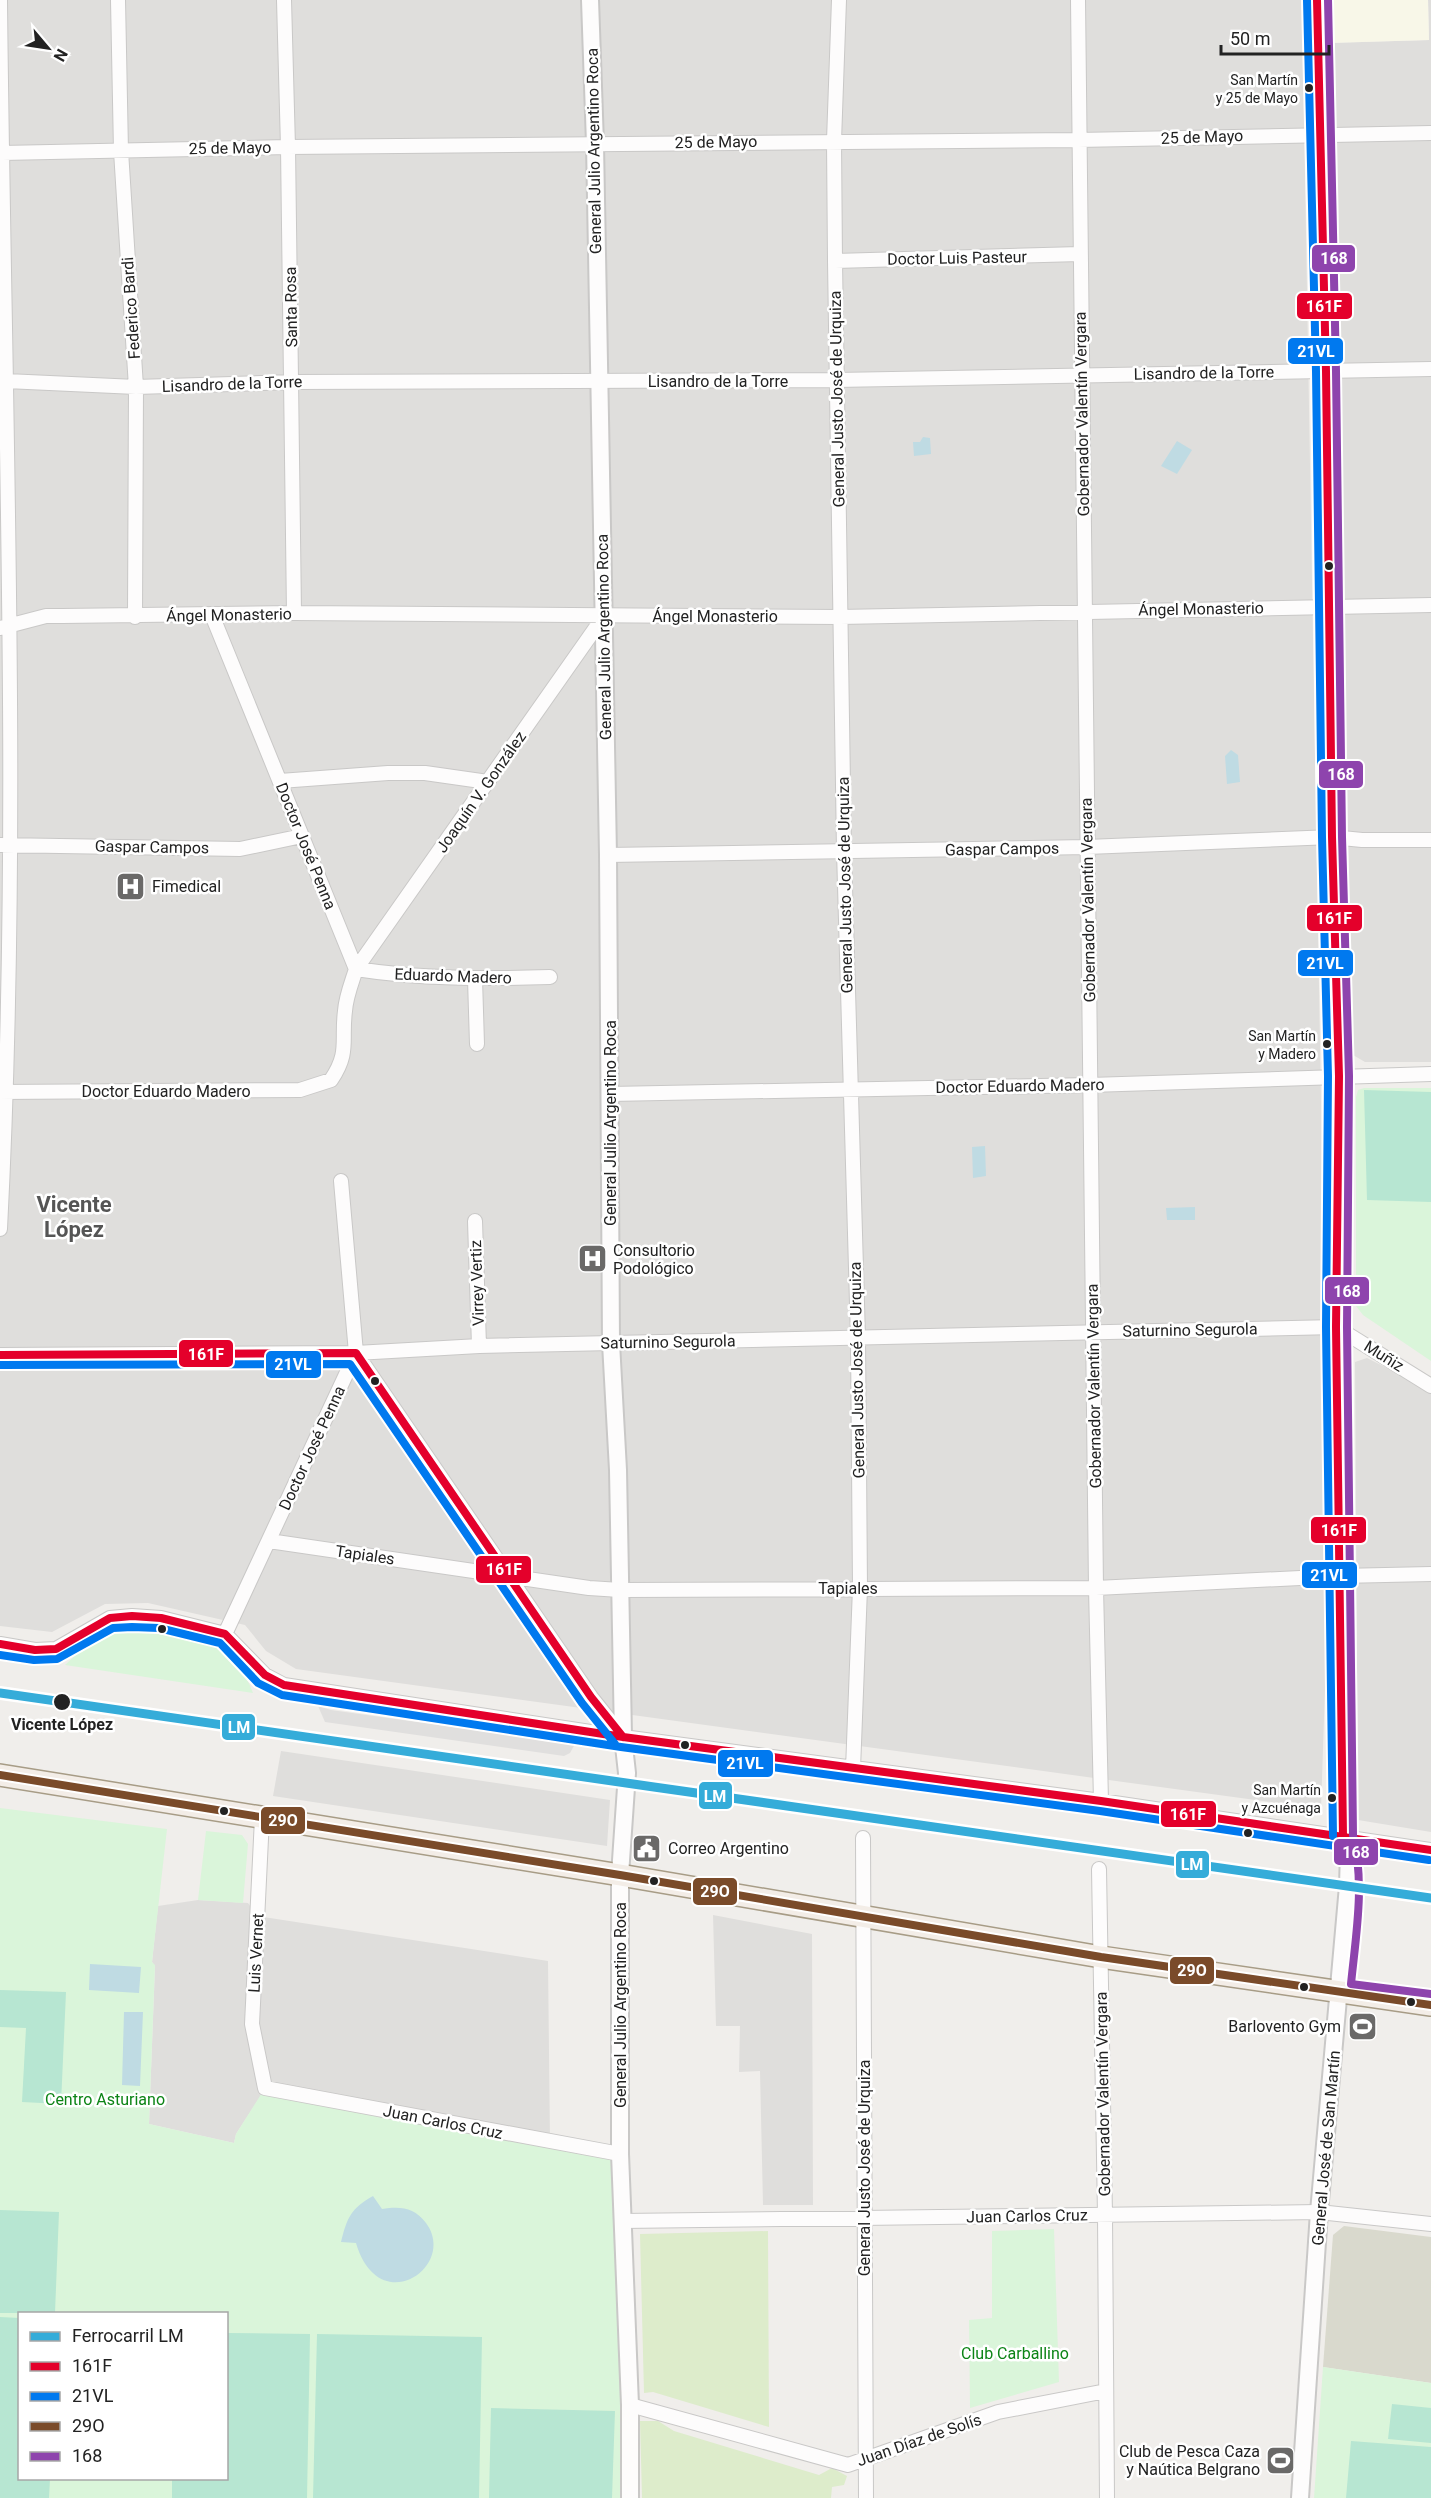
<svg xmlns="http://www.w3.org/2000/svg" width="1431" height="2498" font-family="Roboto,sans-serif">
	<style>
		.residential { fill: #dfdedc }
		.education { fill: #f8f7e8 }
		.construction { fill: #d9d9cd }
		.grass { fill: #ddeccb }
		.park { fill: #daf5da; fill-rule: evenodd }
		.pitch { fill: #b7e6d2 }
		.parking { fill: #e0dfde }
		.water { fill: #bfdbe3 }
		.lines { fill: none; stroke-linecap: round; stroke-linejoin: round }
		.minor-casing { stroke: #c9c8c7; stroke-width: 16 }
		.tertiary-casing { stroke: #c9c8c7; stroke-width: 20 }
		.primary-casing { stroke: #a79c86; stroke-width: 24 }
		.minor { stroke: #fdfcfc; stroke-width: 14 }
		.tertiary { stroke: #fdfcfc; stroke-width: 16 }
		.primary { stroke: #f3ede7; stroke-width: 21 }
		.bus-1-casing { stroke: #fff; stroke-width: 12 }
		.bus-2-casing { stroke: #fff; stroke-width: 12 }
		.bus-3-casing { stroke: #fff; stroke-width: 12 }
		.bus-4-casing { stroke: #fff; stroke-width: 12 }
		.bus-1 { stroke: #e4002b; stroke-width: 8 }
		.bus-2 { stroke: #0079ef; stroke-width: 8 }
		.bus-3 { stroke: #7a4b2a; stroke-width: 8 }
		.bus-4 { stroke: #8e44ad; stroke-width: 8 }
		.rail-1-casing { stroke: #fff; stroke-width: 14 }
		.rail-1 { stroke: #35acd9; stroke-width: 9 }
		.bus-dot { fill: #222; stroke: #fff; stroke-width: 2 }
		.labels { text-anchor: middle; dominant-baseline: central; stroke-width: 5; stroke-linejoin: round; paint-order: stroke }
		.bus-label { font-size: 14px; fill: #222; stroke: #fff; text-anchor: end }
		.street-label { font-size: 16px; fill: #222; stroke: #fff }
		.poi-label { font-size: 16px; fill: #222; stroke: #fff; text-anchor: start }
		.stop-label { font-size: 16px; font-weight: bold; fill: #222; stroke: #fff }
		.park-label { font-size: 16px; fill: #0c8416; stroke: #fff }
		.district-label { font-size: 22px; font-weight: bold; fill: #555; stroke: #fff }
		.line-badge { stroke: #fff; stroke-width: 2 }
		.badge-label { font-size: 16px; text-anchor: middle; font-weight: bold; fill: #fff }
	</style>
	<rect width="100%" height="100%" fill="#f0eeeb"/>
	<path class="residential" d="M0,0h1302l27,1567 -8,242 -1025,-140 -30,-18 -21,-26 -97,-22 -43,1 -53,28 -52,-6z
		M1428,0h3v1062h-66l-12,-7 -25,-1012 101,-3z
		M1367,1358l64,32v442l-73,-12 -3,-458z
		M281,1751l329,49 -3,46 -334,-50z
		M198,1900l50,3 9,13 291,45 2,181 -284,-54 -30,46 -2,9 -85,-19 6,-158 -3,-4 6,-56z
		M713,1915l99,19 1,271h-50l-3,-134 -21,1 1,-46h-24z"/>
	<path class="education" d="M1329,0h99l1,40 -101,3z"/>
	<path class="construction" d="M1344,2226l87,11v146l-108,-16 10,-132z"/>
	<path class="grass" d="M768,2231l1,196 -116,-35 -9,1 -4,-159z
		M640,2421h18l16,10 145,44 13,-7 15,8 -3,9 -12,2 -1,11h-189z"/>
	<path class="park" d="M1364,1088h67v273l-68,-46 -7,-9v-209l2,-7z
		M138,1625c45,1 100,22 115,68l-188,-28c22,-21 43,-35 73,-40z
		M0,1808l167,21 -15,133 3,3 -6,159 85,19 2,-9 29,-46 355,66 8,344h-628zM20,2314h206v164h-206z
		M206,1831l36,4 6,9 -5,59 -45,-3z
		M1054,2229l5,153 -89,26 -1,-88 23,-2v-87z
		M1323,2367l108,16v115h-117z"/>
	<path class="pitch" d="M1364,1090l67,2v110l-64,-2z
		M0,1990l66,2 -5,112 -39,-2 4,-74 -26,-1z
		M0,2210l59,2 -4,101h-55z
		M0,2317l19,1 1,160 30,1 -1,19h-49z
		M227,2333l83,1 -3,164h-135v-19l54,-1z
		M317,2334l165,3 -3,161h-166z
		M1392,2404l39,4v35l-43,-4z
		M491,2408l124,3 -3,87h-123z
		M1351,2441l80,6v51h-85z"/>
	<path class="parking" d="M318,1706l13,4 244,34 -5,9 -6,3 -239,-34z"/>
	<path class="water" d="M923,437l7,1 1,16 -17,2 -1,-14h7z
		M1177,441l15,9 -15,24 -16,-8z
		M1231,750l7,5 2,27 -13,2 -2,-28z
		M985,1146l1,30 -13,2 -1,-31z
		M1195,1207v13h-28l-1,-12z
		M90,1964l51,3 -2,26 -50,-3z
		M124,2012h19l-3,74 -18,-1z
		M373,2196l9,13c18,-3 32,-2 44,14 32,43 -47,98 -70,20l-15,-1c6,-24 10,-34 32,-46z"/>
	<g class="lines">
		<defs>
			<path id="minor" d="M118,0l3,151 15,236 -1,230
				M284,0l4,147 6,466
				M839,0l-5,141 1,120 9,590 14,487 2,250 -7,181
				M1078,0l18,1588 5,213
				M2,153l286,-6 790,-7 353,-7
				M835,261l245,-7
				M6,381l130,6 156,-5 544,-2 595,-11
				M212,615l144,354
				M0,628l46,-12h16l232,-3 546,4 591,-12
				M280,781l108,-8h37l63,9
				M0,845l240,4 62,-13
				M608,855l479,-8 245,-10 30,3h69
				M356,969c64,10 129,10 194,8
				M475,979l2,65
				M0,1092l300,-2 31,-10c19,-28 10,-39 14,-69 1,-15 7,-29 11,-42l248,-353
				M610,1094l480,-9 341,-11
				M475,1221l4,125
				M0,1229c21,-409 4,-820 0,-1229
				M356,1353l235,344 32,40
				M0,1355l356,-2 123,-7 857,-19 95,59
				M269,1541l320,47 31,2 476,-2 244,-12 91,-2
				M225,1634l131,-281 -15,-172
				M0,1644l35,6 21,-1 54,-31 22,-2 29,2 64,16 40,41 19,10 339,52 478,64 330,49
				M262,1818l-10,206 13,64 355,66
				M863,1838l3,660
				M1099,1869l6,346 2,283
				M622,2221l697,-9 112,12
				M630,2405l218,60 150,-53 108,-21"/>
			<path id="tertiary" d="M590,0l5,144 13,711 3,488 7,127 5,267 4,36 -7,102v279l10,251v93
				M1300,2498l19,-286 29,-326 1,-35 -6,-15 -7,-509 3,-251 -7,-239 -6,-466 -9,-371"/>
			<path id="primary" d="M0,1775l620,100 481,82 330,48"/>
		</defs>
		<use href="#minor" class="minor-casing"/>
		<use href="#tertiary" class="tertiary-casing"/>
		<use href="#primary" class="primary-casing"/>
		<use href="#minor" class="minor"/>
		<use href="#tertiary" class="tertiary"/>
		<use href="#primary" class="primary"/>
		<defs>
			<path id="bus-1" d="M1317,0l9,371 6,466 7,239 -3,251 7,509
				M0,1355l356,-2 235,344 32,40
				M0,1644l35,6 21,-1 54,-31 22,-2 29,2 64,16 40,41 19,10 339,52 478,64 330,49"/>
			<path id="bus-2" d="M1307,0l9,371 6,466 6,239 -2,251 7,509
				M0,1365l350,-1 232,339 33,41
				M0,1655l34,5 23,-1 56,-31 19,-1 27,1 61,15 38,40 24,12 339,52 479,64 329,49"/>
			<path id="bus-3" d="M0,1775l620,100 481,82 330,48"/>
			<path id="bus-4" d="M1328,0l8,371 6,466 7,239 -2,251 6,508c12,49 3,99 -2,149l80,10"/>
		</defs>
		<use href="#bus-1" class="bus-1-casing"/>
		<use href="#bus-2" class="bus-2-casing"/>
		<use href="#bus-3" class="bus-3-casing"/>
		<use href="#bus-4" class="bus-4-casing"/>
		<use href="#bus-1" class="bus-1"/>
		<use href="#bus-2" class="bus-2"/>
		<use href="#bus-3" class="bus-3"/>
		<use href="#bus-4" class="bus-4"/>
		<defs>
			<path id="rail-1" d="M0,1693c477,67 954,139 1431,205"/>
		</defs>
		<use href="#rail-1" class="rail-1-casing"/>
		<use href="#rail-1" class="rail-1"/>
	</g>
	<defs>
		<symbol id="hospital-square" viewBox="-11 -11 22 22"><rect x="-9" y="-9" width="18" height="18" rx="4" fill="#6a6968" stroke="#fff"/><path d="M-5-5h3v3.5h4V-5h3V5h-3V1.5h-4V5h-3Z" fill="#fff"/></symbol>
		<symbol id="civic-square" viewBox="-11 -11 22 22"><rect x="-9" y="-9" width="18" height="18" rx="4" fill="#6a6968" stroke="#fff"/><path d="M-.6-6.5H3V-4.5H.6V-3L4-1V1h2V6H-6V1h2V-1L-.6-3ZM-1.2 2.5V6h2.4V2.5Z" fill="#fff"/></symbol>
		<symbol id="stadium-square" viewBox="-11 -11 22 22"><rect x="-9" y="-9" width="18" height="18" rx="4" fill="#6a6968" stroke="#fff"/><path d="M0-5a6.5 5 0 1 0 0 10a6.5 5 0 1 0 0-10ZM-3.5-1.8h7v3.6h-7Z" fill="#fff"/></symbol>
	</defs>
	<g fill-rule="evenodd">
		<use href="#hospital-square" x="114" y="870" width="33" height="33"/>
		<use href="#hospital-square" x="576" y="1242" width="33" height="33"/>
		<use href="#civic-square" x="630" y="1832" width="33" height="33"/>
		<use href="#stadium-square" x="1346" y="2010" width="33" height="33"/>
		<use href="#stadium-square" x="1264" y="2444" width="33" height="33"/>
	</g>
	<g class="bus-dot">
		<circle cx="1309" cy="88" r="5"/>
		<circle cx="1329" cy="566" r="5"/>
		<circle cx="1327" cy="1044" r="5"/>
		<circle cx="375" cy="1381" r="5"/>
		<circle cx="162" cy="1629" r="5"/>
		<circle cx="62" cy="1702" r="9"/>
		<circle cx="685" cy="1745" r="5"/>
		<circle cx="1332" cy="1798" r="5"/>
		<circle cx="224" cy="1811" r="5"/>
		<circle cx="1248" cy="1833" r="5"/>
		<circle cx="654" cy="1881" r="5"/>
		<circle cx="1304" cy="1987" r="5"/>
		<circle cx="1411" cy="2002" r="5"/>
	</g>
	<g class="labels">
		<g class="bus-label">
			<text x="1298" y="80">San Martín<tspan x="1298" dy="18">y 25 de Mayo</tspan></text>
			<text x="1316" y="1036">San Martín<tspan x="1316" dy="18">y Madero</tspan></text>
			<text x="1321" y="1790">San Martín<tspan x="1321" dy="18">y Azcuénaga</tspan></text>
		</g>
		<g class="street-label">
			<text transform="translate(1202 137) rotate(-2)">25 de Mayo</text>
			<text transform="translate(716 142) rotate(-1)">25 de Mayo</text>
			<text transform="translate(230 148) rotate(-1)">25 de Mayo</text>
			<text transform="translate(594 151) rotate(-91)">General Julio Argentino Roca</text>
			<text transform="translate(957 258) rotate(-1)">Doctor Luis Pasteur</text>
			<text transform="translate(291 307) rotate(-91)">Santa Rosa</text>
			<text transform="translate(131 308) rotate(-94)">Federico Bardi</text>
			<text transform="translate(1204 373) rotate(-1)">Lisandro de la Torre</text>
			<text x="718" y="381">Lisandro de la Torre</text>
			<text transform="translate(232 384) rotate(-2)">Lisandro de la Torre</text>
			<text transform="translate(837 399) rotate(-91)">General Justo José de Urquiza</text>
			<text transform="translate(1082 414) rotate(-91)">Gobernador Valentín Vergara</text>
			<text transform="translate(1201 609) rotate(-1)">Ángel Monasterio</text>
			<text transform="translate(229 615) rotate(-1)">Ángel Monasterio</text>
			<text x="715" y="616">Ángel Monasterio</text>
			<text transform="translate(604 637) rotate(-91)">General Julio Argentino Roca</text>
			<text transform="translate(481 792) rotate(-55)">Joaquín V. González</text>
			<text transform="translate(306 846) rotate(68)">Doctor José Penna</text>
			<text transform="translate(152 847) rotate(1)">Gaspar Campos</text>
			<text transform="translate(1002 849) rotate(-1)">Gaspar Campos</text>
			<text transform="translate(845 885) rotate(-91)">General Justo José de Urquiza</text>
			<text transform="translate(1088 900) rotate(-91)">Gobernador Valentín Vergara</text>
			<text transform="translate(453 976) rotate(2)">Eduardo Madero</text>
			<text transform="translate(1020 1086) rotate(-1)">Doctor Eduardo Madero</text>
			<text x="166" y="1091">Doctor Eduardo Madero</text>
			<text transform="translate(610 1123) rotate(-90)">General Julio Argentino Roca</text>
			<text transform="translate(477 1283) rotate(-92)">Virrey Vertiz</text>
			<text transform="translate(1190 1330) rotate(-1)">Saturnino Segurola</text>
			<text transform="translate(668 1342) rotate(-1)">Saturnino Segurola</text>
			<text transform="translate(1384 1356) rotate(32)">Muñiz</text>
			<text transform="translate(857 1370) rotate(-91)">General Justo José de Urquiza</text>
			<text transform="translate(1094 1386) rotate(-91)">Gobernador Valentín Vergara</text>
			<text transform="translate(312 1448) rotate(-65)">Doctor José Penna</text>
			<text transform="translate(365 1555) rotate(8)">Tapiales</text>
			<text x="848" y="1588">Tapiales</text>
			<text transform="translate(256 1953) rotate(-87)">Luis Vernet</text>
			<text transform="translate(620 2005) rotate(-90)">General Julio Argentino Roca</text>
			<text transform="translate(1103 2094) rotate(-91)">Gobernador Valentín Vergara</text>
			<text transform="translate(443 2122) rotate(11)">Juan Carlos Cruz</text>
			<text transform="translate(1326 2148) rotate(-85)">General José de San Martín</text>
			<text transform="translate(864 2168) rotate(-90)">General Justo José de Urquiza</text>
			<text transform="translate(1027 2216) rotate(-1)">Juan Carlos Cruz</text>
			<text transform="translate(919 2440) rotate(-19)">Juan Díaz de Solís</text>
		</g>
		<g class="poi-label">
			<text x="152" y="886">Fimedical</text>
			<text x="613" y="1250">Consultorio<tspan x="613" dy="18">Podológico</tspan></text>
			<text x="668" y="1848">Correo Argentino</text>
			<text x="1341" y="2026" text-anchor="end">Barlovento Gym</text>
			<text x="1260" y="2451" text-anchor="end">Club de Pesca Caza<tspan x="1260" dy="18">y Naútica Belgrano</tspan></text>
		</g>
		<g class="stop-label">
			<text x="62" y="1724">Vicente López</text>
		</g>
		<g class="park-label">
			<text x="105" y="2099">Centro Asturiano</text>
			<text x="1015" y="2353">Club Carballino</text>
		</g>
		<g class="district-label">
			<text x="74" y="1204">Vicente<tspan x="74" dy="25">López</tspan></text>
		</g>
	</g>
	<g class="line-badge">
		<rect x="1311" y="244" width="45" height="29" rx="6" fill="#8e44ad"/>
		<rect x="1296" y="292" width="57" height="28" rx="6" fill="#e4002b"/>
		<rect x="1287" y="337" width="57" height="28" rx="6" fill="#0079ef"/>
		<rect x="1318" y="760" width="46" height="29" rx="6" fill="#8e44ad"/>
		<rect x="1306" y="904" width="57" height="28" rx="6" fill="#e4002b"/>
		<rect x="1297" y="949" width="57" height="28" rx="6" fill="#0079ef"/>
		<rect x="1324" y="1276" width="46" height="29" rx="6" fill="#8e44ad"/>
		<rect x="178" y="1339" width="56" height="29" rx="6" fill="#e4002b"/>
		<rect x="265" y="1350" width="57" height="29" rx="6" fill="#0079ef"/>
		<rect x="1310" y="1516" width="57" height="28" rx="6" fill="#e4002b"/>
		<rect x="475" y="1555" width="57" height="29" rx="6" fill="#e4002b"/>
		<rect x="1301" y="1561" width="57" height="28" rx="6" fill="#0079ef"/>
		<rect x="221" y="1713" width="35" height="28" rx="6" fill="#35acd9"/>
		<rect x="717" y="1749" width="57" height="29" rx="6" fill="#0079ef"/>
		<rect x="698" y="1781" width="35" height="29" rx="6" fill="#35acd9"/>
		<rect x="1160" y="1800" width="57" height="28" rx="6" fill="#e4002b"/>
		<rect x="260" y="1806" width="46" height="29" rx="6" fill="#7a4b2a"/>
		<rect x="1333" y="1838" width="46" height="28" rx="6" fill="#8e44ad"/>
		<rect x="1175" y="1850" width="35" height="29" rx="6" fill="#35acd9"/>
		<rect x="692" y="1877" width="46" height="29" rx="6" fill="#7a4b2a"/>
		<rect x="1169" y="1956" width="46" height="29" rx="6" fill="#7a4b2a"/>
	</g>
	<g class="badge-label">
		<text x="1334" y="264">168</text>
		<text x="1324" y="312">161F</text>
		<text x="1316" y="357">21VL</text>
		<text x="1341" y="780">168</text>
		<text x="1334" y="924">161F</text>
		<text x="1325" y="969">21VL</text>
		<text x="1347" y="1297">168</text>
		<text x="206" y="1360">161F</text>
		<text x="293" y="1370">21VL</text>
		<text x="1339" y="1536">161F</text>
		<text x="504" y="1575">161F</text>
		<text x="1329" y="1581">21VL</text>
		<text x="239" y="1733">LM</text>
		<text x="745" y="1769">21VL</text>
		<text x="715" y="1802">LM</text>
		<text x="1188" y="1820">161F</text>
		<text x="283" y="1826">29O</text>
		<text x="1356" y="1858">168</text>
		<text x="1192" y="1870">LM</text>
		<text x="715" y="1897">29O</text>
		<text x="1192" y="1976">29O</text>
	</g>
	<rect x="18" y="2312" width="210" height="168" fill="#ffffff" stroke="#a7a7a7" stroke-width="1.5"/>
	<rect x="30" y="2332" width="30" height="9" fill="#35acd9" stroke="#a7a7a7" stroke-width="1.5"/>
	<text x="72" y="2342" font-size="18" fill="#222222">Ferrocarril LM</text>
	<rect x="30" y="2362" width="30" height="9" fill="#e4002b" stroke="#a7a7a7" stroke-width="1.5"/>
	<text x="72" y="2372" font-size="18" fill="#222222">161F</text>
	<rect x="30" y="2392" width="30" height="9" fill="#0079ef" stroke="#a7a7a7" stroke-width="1.5"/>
	<text x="72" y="2402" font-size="18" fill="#222222">21VL</text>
	<rect x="30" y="2422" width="30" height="9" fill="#7a4b2a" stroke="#a7a7a7" stroke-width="1.5"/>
	<text x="72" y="2432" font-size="18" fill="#222222">29O</text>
	<rect x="30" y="2452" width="30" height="9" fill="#8e44ad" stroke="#a7a7a7" stroke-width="1.5"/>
	<text x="72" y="2462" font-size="18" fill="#222222">168</text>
	<g transform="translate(48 48) rotate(119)" stroke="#ffffff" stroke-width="4.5" paint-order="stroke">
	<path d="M0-4.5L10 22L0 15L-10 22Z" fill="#222222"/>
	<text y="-9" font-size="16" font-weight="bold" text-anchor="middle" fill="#222222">N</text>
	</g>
	<path d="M1221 45v9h108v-9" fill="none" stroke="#222222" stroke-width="3"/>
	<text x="1230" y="45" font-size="18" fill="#222222" stroke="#ffffff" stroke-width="4.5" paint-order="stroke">50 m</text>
</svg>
